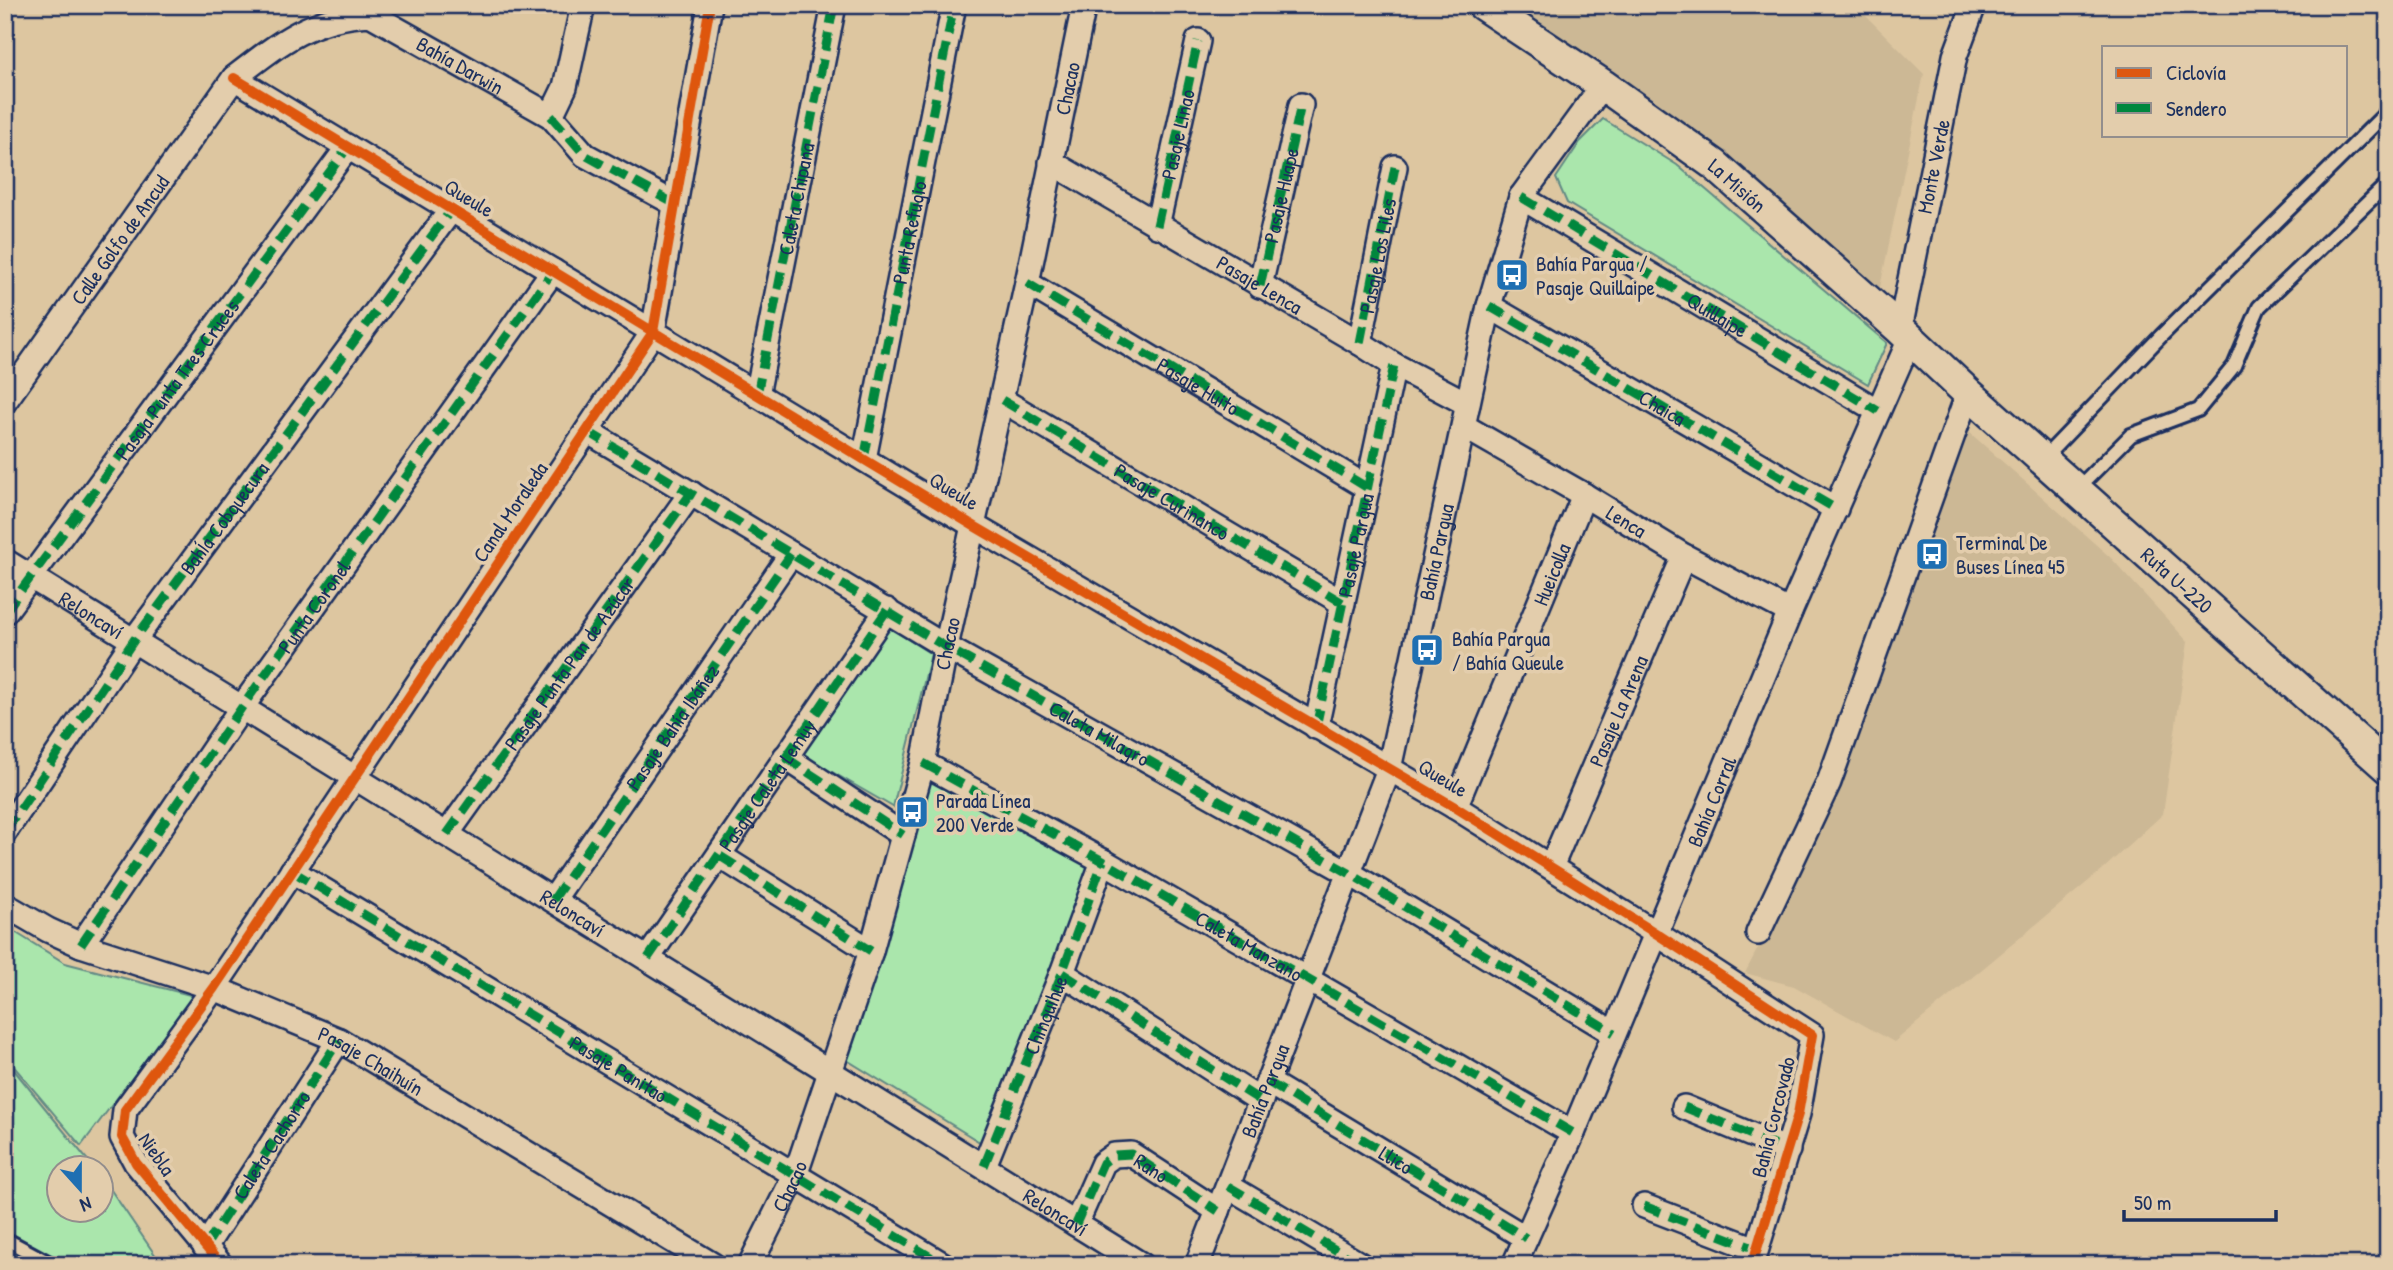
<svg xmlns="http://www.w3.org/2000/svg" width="2393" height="1270" font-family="'Patrick Hand',sans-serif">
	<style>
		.built { fill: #ccb895 }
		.green { fill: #aae6ac; stroke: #628a85; stroke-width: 2 }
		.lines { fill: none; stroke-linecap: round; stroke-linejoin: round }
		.service-casing { stroke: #1b2f5e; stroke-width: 18 }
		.minor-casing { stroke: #1b2f5e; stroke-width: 28 }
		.tertiary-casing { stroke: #1b2f5e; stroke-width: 35 }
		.service { stroke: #e3cdac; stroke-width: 12 }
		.minor { stroke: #e3cdac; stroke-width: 23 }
		.tertiary { stroke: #e3cdac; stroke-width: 30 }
		.quiet { stroke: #00873e; stroke-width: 9; stroke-dasharray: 18 9; stroke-linecap: butt }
		.cycleway-casing { stroke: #e3cdac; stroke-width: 15 }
		.cycleway { stroke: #de5710; stroke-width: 10 }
		.labels { text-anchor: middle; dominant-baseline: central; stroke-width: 7; stroke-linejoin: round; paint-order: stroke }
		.street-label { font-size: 21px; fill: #1b2f5e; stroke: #e3cdac }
		.poi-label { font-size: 21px; fill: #1b2f5e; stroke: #e3cdac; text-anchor: start }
	</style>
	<rect width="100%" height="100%" fill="#ddc6a0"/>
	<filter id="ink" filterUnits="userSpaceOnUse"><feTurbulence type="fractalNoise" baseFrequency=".0143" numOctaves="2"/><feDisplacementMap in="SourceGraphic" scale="14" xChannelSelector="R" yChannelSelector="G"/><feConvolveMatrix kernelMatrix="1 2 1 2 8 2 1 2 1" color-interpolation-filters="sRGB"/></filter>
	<g filter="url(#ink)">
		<path class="built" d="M1497,5h358l69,69 -46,223z
			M1969,432l142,126 77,84 -25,172 -61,56 -208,172 -100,-56 -49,-13 79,-152z"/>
		<path class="green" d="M1603,119l74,46 210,178 -19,41 -301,-181 -11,-25 24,-36z
			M890,628l41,26 -38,153 -94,-54z
			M929,779l161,87 -107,278 -136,-84z
			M5,926l60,37 129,33 -113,150 -76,-90z
			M5,1059l89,109h-34v42h42v-33l60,88h-157z"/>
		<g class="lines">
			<defs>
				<path id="service" d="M2043,459l118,-123 227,-225
					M2077,489l54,-54 67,-25 36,-44 25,-59 129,-124
					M5,1239l48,26"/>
				<g id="minor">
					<path d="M234,78l740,448 481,281 202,127 155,101 -14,79 -46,151"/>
					<path d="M551,116l14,-29 18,-82"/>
					<path id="s1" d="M1051,162l309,181 34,22 74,39"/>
					<path id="s2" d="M1521,197l357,214"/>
					<path id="s3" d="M1157,226l41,-185"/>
					<path d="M1027,283l341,205"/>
					<path id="s4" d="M1260,286l41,-181"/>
					<path id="s5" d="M1489,306l347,203"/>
					<path id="s6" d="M1900,329l55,-273 19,-51"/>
					<path d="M1360,343l35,-176"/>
					<path id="s7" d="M757,395l77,-390"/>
					<path d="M1002,400l341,203"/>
					<path id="s8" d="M5,401l229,-323c45,-35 77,-61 136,-64l181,102 34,39 90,49"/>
					<path id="s9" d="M1465,427l119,68 100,61 106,56"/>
					<path d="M587,431l359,216 403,226 265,160"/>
					<path d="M864,459l90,-454"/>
					<path id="s10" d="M5,561l1137,704"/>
					<path id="s11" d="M5,612l343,-465"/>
					<path d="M1316,727l78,-362"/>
					<path d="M785,757l118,78"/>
					<path id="s12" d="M923,763l180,98 470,272"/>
					<path id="s13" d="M1455,807l129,-312"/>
					<path d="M5,832l129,-192 317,-430"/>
					<path d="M447,834l244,-341"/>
					<path d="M720,856l151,95"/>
					<path id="s14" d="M1551,867l133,-311"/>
					<path d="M292,871l652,394"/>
					<path d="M553,900l238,-346"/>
					<path id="s15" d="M5,905l43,25 33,15 133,43 125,52 374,225"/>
					<path d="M1758,933l71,-151 139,-389"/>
					<path d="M81,945l161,-238 311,-436"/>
					<path d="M648,958l239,-348"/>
					<path d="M1062,973l199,128"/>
					<path id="s16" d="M1268,1082l258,156"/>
					<path d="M1684,1107l104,43"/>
					<path id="s17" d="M984,1166l78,-193 41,-112"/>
					<path d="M1228,1186l133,79"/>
					<path d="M1644,1206l112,43"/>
					<path id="s18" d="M1076,1224l27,-61 11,-8 17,-1 87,57"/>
					<path id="s19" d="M205,1247l134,-207"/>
					<path d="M221,1265l-85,-102 -14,-26 3,-27 89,-122 439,-656 57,-327"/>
					<path id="s20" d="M750,1265l46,-92 75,-222 52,-188 23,-116 81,-364 57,-278"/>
					<path id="s21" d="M1197,1265l192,-496 100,-463 32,-109 82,-112"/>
					<path id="s22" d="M1514,1265l59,-132 217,-521 120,-273"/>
				</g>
				<g id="tertiary">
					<path id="s23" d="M1483,5l120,80 112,80 185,164 68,64 420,375"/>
				</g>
			</defs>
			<use href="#service" class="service-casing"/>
			<use href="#minor" class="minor-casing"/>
			<use href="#tertiary" class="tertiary-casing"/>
			<use href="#service" class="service"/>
			<use href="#minor" class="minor"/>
			<use href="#tertiary" class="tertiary"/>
			<g class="quiet">
				<path d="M551,116l34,39 90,49"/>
				<path d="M1521,197l357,214"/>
				<path d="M1157,226l41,-185"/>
				<path id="s24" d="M1027,283l341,205"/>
				<path d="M1260,286l41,-181"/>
				<path d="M1489,306l347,203"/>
				<path id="s25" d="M1360,343l35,-176"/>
				<path d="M757,395l77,-390"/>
				<path id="s26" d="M1002,400l341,203"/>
				<path id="s27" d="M587,431l359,216 403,226 265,160"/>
				<path id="s28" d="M864,459l90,-454"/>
				<path d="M5,612l343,-465"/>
				<path id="s29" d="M1316,727l78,-362"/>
				<path d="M785,757l118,78"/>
				<path d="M923,763l180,98 470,272"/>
				<path id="s30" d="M5,832l129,-192 317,-430"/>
				<path id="s31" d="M447,834l244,-341"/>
				<path d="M720,856l151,95"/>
				<path id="s32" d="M292,871l652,394"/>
				<path id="s33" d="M553,900l238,-346"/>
				<path id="s34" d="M81,945l161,-238 311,-436"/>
				<path id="s35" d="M648,958l239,-348"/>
				<path d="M1062,973l199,128"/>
				<path d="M1268,1082l258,156"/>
				<path d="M1684,1107l104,43"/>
				<path d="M984,1166l78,-193 41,-112"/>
				<path d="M1228,1186l133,79"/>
				<path d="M1644,1206l112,43"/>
				<path d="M1076,1224l27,-61 11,-8 17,-1 87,57"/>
				<path d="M205,1247l134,-207"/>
			</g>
			<defs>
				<path id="cycleway" d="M234,78l740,448 481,281 202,127 155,101 -14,79 -46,151
					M221,1265l-85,-102 -14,-26 3,-27 89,-122 439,-656 57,-327"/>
			</defs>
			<use href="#cycleway" class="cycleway-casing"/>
			<use href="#cycleway" class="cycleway"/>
		</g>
	</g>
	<defs>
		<symbol id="bus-square" viewBox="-11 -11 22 22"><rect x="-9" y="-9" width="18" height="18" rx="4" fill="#1f6fb2" stroke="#e3cdac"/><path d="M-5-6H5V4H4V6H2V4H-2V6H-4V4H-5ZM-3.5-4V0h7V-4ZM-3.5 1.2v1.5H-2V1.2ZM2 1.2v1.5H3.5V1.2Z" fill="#fff"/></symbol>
	</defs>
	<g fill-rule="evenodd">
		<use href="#bus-square" x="1493" y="256" width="38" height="38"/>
		<use href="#bus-square" x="1913" y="535" width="38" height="38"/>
		<use href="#bus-square" x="1408" y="631" width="38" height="38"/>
		<use href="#bus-square" x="893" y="793" width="38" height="38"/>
	</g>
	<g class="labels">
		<g class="street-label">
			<text stroke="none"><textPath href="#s8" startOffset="653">Bahía Darwin</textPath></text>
			<text stroke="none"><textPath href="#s20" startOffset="1222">Chacao</textPath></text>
			<text stroke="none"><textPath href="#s3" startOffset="94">Pasaje Linao</textPath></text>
			<text stroke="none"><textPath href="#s6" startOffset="166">Monte Verde</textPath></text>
			<text stroke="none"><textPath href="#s23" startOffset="312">La Misión</textPath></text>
			<text stroke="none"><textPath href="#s4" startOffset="93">Pasaje Huape</textPath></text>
			<text transform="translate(469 198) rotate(31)">Queule</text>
			<text stroke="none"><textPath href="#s7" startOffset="200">Caleta Chipana</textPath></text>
			<text stroke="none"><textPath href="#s28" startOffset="231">Punta Refugio</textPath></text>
			<text stroke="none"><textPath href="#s8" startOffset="198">Calle Golfo de Ancud</textPath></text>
			<text stroke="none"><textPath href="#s25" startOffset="89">Pasaje Los Liles</textPath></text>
			<text stroke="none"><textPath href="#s1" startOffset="242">Pasaje Lenca</textPath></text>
			<text stroke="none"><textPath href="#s2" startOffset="229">Quillaipe</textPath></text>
			<text stroke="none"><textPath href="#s11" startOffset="289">Pasaja Punta Tres Cruces</textPath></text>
			<text stroke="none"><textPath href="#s24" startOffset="200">Pasaje Huito</textPath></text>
			<text stroke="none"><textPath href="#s5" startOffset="201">Chaica</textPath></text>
			<text transform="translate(954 491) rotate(31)">Queule</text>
			<text stroke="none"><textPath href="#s26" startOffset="198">Pasaje Curinanco</textPath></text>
			<text transform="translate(510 512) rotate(-56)">Canal Moraleda</text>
			<text stroke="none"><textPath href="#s30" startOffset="383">BahÍa Cobquecura</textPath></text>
			<text stroke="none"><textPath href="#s9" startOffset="187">Lenca</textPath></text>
			<text stroke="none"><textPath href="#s29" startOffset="186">Pasaje Pargua</textPath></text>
			<text stroke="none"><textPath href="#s21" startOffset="754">Bahía Pargua</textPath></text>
			<text stroke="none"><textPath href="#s13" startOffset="252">Hueicolla</textPath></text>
			<text stroke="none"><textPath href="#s23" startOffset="903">Ruta U-220</textPath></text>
			<text stroke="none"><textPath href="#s34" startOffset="411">Punta Coronel</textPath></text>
			<text stroke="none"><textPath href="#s10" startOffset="102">Reloncaví</textPath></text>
			<text stroke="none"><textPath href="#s20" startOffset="654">Chacao</textPath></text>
			<text stroke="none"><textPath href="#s31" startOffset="210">Pasaje Punta Pan de Azúcar</textPath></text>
			<text stroke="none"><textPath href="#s14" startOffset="170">Pasaje La Arena</textPath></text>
			<text stroke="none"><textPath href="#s33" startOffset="210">Pasaje Bahía Ibáñez</textPath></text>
			<text stroke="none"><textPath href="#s27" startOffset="595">Caleta Milagro</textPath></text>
			<text transform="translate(1443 778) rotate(31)">Queule</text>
			<text stroke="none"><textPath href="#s35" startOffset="210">Pasaje Caleta Lemuy</textPath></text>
			<text stroke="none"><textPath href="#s22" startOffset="504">Bahía Corral</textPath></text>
			<text stroke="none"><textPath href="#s10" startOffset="668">Reloncaví</textPath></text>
			<text stroke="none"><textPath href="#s12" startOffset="374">Caleta Manzano</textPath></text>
			<text stroke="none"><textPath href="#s17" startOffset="163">Chinquihue</textPath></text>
			<text stroke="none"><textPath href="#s15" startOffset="399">Pasaje Chaihuín</textPath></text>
			<text stroke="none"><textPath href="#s32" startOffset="382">Pasaje Panitao</textPath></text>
			<text stroke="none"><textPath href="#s21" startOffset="187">Bahía Pargua</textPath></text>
			<text transform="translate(1773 1117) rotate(-76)">Bahía Corcovado</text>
			<text stroke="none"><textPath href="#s19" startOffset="122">Caleta Cachorro</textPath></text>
			<text transform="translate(157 1154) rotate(55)">Niebla</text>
			<text stroke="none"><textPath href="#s16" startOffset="150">Llico</textPath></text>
			<text stroke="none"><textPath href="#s18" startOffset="122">Rano</textPath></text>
			<text stroke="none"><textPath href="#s20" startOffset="88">Chacao</textPath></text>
			<text stroke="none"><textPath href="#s10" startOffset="1236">Reloncaví</textPath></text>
		</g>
		<g class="poi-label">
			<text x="1536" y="263">Bahía Pargua /<tspan x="1536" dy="24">Pasaje Quillaipe</tspan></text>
			<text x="1956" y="542">Terminal De<tspan x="1956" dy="24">Buses Línea 45</tspan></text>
			<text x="1452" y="638">Bahía Pargua<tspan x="1452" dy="24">/ Bahía Queule</tspan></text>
			<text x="936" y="800">Parada Línea<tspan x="936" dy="24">200 Verde</tspan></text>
		</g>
	</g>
	<rect width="2393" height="1270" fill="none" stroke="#e3cdac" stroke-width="28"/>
	<rect x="14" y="14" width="2365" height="1242" fill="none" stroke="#1b2f5e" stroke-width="2.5" filter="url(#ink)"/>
	<rect x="2102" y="46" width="245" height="91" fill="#e3cdac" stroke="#938e8d" stroke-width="2"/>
	<rect x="2116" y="68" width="35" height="10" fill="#de5710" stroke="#938e8d" stroke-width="2"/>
	<text x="2166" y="80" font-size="21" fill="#1b2f5e">Ciclovía</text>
	<rect x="2116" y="103" width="35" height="10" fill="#00873e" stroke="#938e8d" stroke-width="2"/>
	<text x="2166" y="116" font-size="21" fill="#1b2f5e">Sendero</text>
	<g transform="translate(80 1189) rotate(159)"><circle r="33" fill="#e3cdac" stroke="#938e8d" stroke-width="2"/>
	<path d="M0-5L12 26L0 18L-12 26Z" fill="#1f6fb2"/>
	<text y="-10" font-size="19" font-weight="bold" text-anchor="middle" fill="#1b2f5e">N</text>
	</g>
	<path d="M2124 1210v10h152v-10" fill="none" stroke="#1b2f5e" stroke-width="3.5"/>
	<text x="2134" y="1210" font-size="21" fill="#1b2f5e" stroke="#e3cdac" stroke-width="5" paint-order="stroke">50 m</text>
</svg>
